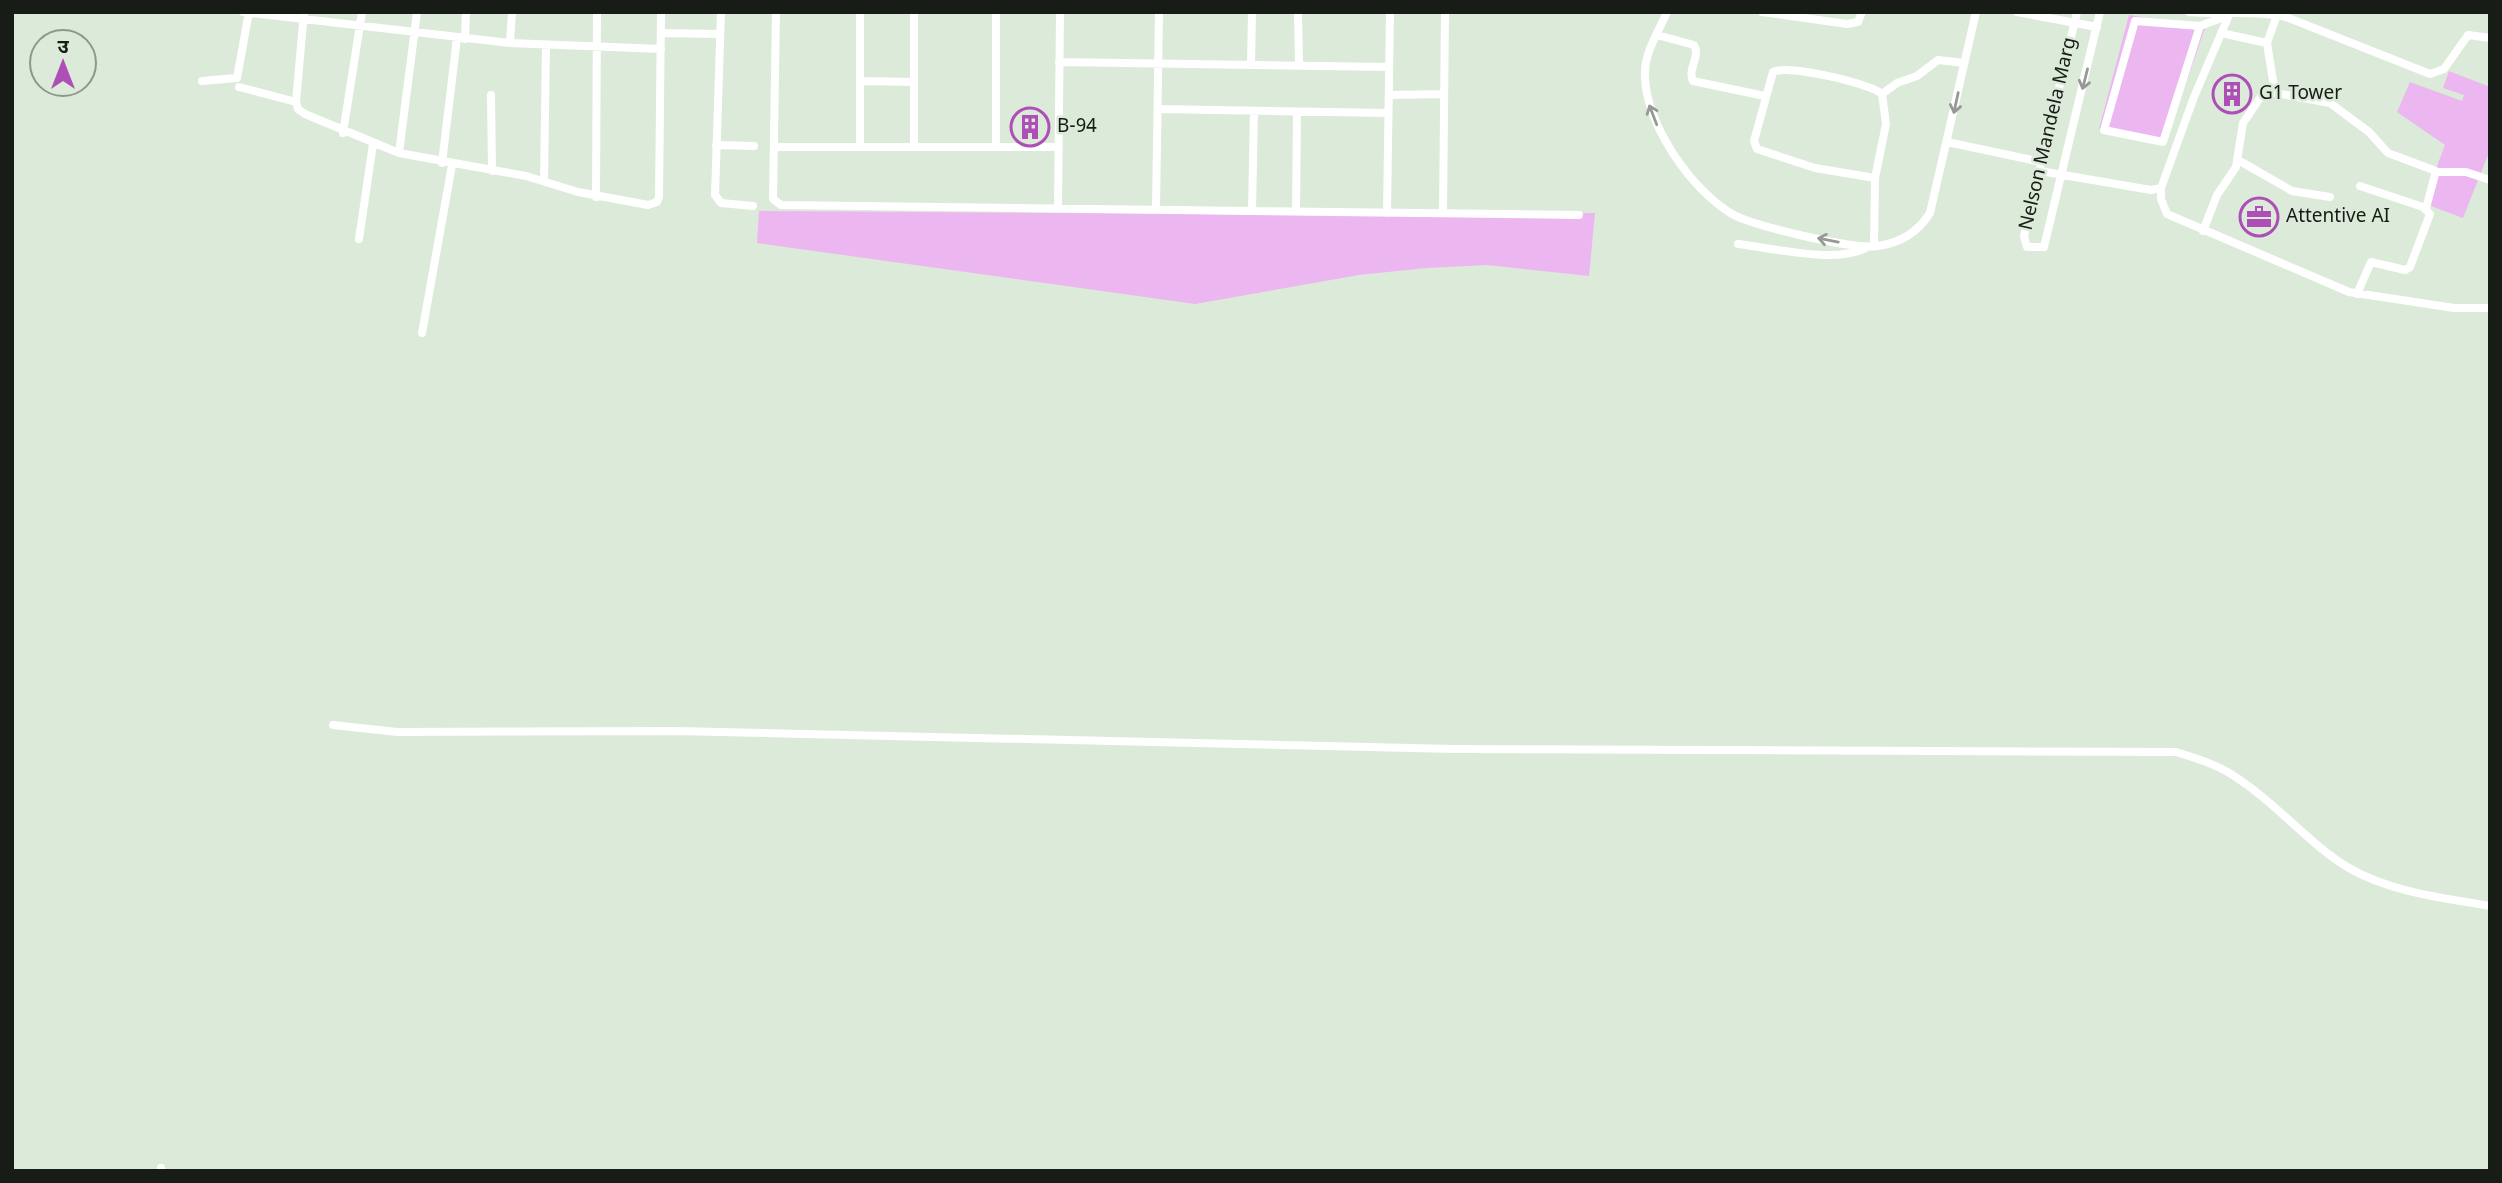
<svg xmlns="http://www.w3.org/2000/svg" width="2502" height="1183" font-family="Georgia,'Noto Sans Devanagari',serif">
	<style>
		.green { fill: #ecb6f0 }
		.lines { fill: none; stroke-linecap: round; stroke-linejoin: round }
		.street { stroke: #fff; stroke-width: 8 }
		.oneway { stroke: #979996 }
		.labels { text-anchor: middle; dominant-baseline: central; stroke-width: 5; stroke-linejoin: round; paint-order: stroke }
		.poi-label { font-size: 19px; fill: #171c16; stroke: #dcead9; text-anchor: start }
		.street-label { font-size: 19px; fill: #171c16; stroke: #dcead9 }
	</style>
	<rect width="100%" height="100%" fill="#dcead9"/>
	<path class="green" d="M2129,15l76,13 -40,116 -66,-15z
		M2449,71l41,16v63l-27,68 -40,-15 22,-58 -48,-33 13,-30 52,19 2,-6 -21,-7z
		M759,211l578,4 258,-2 -6,63 -102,-11 -61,3 -67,7 -164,29 -438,-61z"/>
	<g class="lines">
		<path class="street" d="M243,12l267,31 151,6
			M304,12l-8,90 2,7 7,5 94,39 127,23 52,16 70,13 9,-3 2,-5 2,-185
			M721,12l-6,183 6,8 32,3
			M776,12l-3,187 8,6 798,10
			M860,12v135
			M996,12v135
			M1298,12l1,53
			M1667,12c-8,19 -22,40 -22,60 -2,49 46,118 87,142 22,12 121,36 146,32 22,-3 40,-14 52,-33l46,-201
			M1762,12l85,12 11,-2 4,-10
			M2017,12l80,15
			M2077,12l-53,224 3,11h17l56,-235
			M2189,12c32,3 67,-2 97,5l144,57 14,-5 24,-34 22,3
			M2229,15l-35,82 -33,91v11l6,15 182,78 105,16h36
			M2200,26l-37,116 -59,-12 31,-109 65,5 29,-11
			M661,33l59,1
			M2221,33l46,10 8,50
			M1657,35l37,10c7,12 -7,23 -1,36l72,15
			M465,39l1,-27
			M510,43l2,-31
			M2267,43l10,-28
			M1059,62l330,5
			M1251,65l1,-53
			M202,81l35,-3 12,-66
			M860,81l54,1
			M239,87l57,15
			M1882,94l15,-11 20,-7 21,-16 26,3
			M491,95l1,76
			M1389,95l55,-1
			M1158,109l230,4
			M343,133l19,-121
			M1947,142l95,20
			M716,145l38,1
			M774,147h284
			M914,147v-135
			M399,153l18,-141
			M2238,160l54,31 38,6
			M442,163l15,-125
			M2040,171l111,19 10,-2
			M2437,172h29l24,8
			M544,181l2,-136
			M596,197l1,-185
			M1058,208l2,-196
			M1156,209l3,-197
			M1252,211l2,-100
			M1296,211l1,-99
			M1387,213l3,-201
			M1443,213l2,-201
			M2203,231l14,-36 19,-28 7,-44 19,-28 8,-3 60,11 39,29 19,21 48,18 -10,37
			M359,239l14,-95
			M1738,244c35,4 96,20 128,4
			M1874,246l1,-68 11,-54 -4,-30c-13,-11 -95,-30 -109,-22l-19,69 3,8 58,19 60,10
			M2357,294l14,-32 34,8 5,-3 20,-53 -7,-7 -63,-21
			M422,333l30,-168
			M333,725l64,7 279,-1 779,18 721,3c23,7 45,14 64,28 39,26 69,64 109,88 41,24 95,30 141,38
			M161,1171v-3"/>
	</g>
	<defs><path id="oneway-shaft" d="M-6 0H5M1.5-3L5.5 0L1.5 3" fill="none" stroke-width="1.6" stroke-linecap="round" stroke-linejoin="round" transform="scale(1.75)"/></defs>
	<g class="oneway">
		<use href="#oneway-shaft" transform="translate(2085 79) rotate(104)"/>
		<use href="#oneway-shaft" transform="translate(1956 103) rotate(102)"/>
		<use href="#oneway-shaft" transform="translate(1653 115) rotate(-111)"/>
		<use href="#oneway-shaft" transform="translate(1828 240) rotate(-169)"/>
	</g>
	<defs>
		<symbol id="building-ring" viewBox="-11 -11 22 22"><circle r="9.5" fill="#dcead9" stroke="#ae4eb7" stroke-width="1.5"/><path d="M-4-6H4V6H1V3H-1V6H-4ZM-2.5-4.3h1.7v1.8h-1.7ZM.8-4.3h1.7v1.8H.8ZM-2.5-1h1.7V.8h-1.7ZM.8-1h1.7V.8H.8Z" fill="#ae4eb7"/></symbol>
		<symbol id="office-ring" viewBox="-11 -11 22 22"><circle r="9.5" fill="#dcead9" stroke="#ae4eb7" stroke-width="1.5"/><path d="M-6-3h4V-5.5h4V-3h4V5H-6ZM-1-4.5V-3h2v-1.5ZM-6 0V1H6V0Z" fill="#ae4eb7"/></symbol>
	</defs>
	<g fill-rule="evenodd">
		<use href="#building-ring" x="2210" y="72" width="44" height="44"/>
		<use href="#building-ring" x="1008" y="105" width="44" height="44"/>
		<use href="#office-ring" x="2237" y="195" width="44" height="44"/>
	</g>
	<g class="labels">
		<g class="poi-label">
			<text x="2259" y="94">G1 Tower</text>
			<text x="1057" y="127">B-94</text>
			<text x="2286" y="217">Attentive AI</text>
		</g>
		<g class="street-label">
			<text transform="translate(2049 134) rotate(-77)">Nelson Mandela Marg</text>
		</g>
	</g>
	<rect width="2502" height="1183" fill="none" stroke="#171c16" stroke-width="28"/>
	<g transform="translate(63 63)"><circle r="33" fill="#dcead9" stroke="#8d988b" stroke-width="2"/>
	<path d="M0-5L12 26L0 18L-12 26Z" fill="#ae4eb7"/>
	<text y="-10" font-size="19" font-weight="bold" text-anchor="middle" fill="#171c16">उ</text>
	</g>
</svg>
